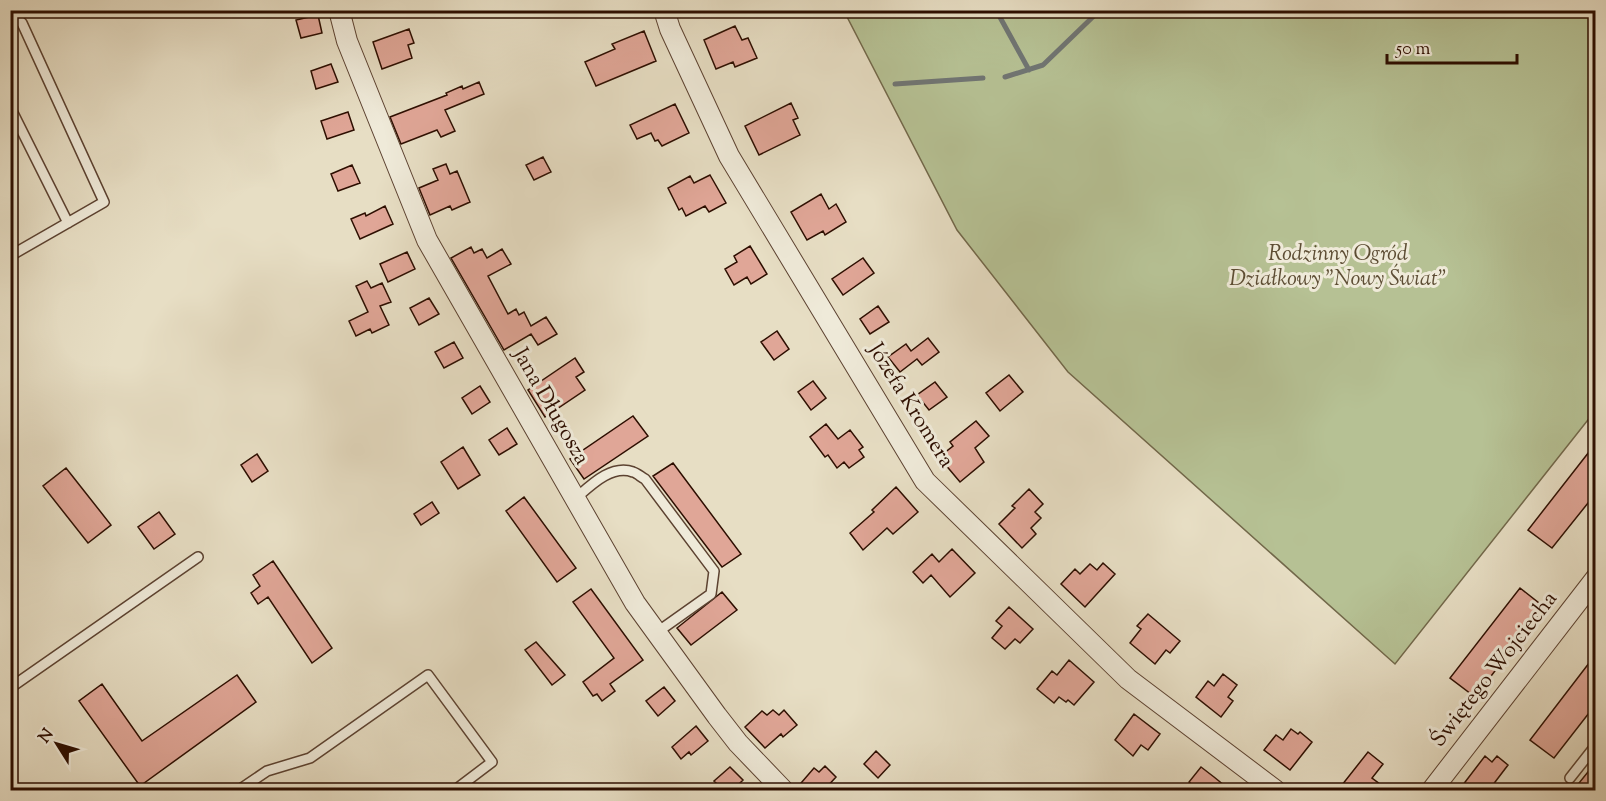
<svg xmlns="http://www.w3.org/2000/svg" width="1606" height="801" font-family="'Sorts Mill Goudy',serif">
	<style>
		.green { fill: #b6c194; stroke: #72684a; stroke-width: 1.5 }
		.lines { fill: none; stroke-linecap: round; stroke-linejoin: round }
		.stream { stroke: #707573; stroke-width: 5 }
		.building { fill: #e0a697; stroke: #2d0e00; stroke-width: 1.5 }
		.lane-casing { stroke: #5c4231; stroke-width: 12 }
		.street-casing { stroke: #5c4231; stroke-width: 22 }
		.lane { stroke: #efead9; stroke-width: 9 }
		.street { stroke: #efead9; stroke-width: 20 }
		.labels { text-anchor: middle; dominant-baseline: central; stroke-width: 6; stroke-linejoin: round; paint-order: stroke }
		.park-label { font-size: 22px; font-style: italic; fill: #5d4d34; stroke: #efead9 }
		.street-label { font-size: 22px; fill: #2d0e00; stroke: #efead9 }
	</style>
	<rect width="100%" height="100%" fill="#e7dec4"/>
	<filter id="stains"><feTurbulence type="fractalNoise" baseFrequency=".00333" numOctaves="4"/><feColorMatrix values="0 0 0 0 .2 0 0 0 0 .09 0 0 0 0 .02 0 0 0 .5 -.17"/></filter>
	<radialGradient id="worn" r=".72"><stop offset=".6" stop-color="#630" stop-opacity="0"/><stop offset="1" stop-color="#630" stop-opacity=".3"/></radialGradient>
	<path class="green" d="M844,11h751v400l-200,253 -327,-292 -111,-142z"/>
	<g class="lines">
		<path class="stream" d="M996,10l33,60
			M1005,77l38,-12 57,-55
			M895,84l88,-6"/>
	</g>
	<path class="building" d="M318,15l4,18 -21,5 -5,-18z
		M735,26l7,14 6,-2 9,20 -22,9 -2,-5 -17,7 -12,-29z
		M409,29l5,14 -6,2 4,13 -30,11 -9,-27z
		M644,31l12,30 -60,25 -11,-24 30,-13 -3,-5z
		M331,64l7,18 -22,7 -5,-18z
		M479,82l5,12 -39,16 10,21 -14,6 -4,-7 -36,14 -11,-27 57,-22 -1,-2 16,-7 1,3z
		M791,103l7,15 -5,2 7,15 -41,20 -14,-29z
		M675,104l14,29 -27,13 -4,-6 -3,1 -4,-8 -14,6 -7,-14z
		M348,112l6,18 -27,9 -6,-18z
		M543,157l8,15 -17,8 -8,-15z
		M446,164l4,10 7,-3 13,31 -18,8 -2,-4 -20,9 -11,-27 19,-8 -5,-11z
		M352,165l8,18 -22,8 -7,-17z
		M710,175l16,28 -17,9 -4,-6 -19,10 -4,-8 -3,2 -11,-22 22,-12 4,7z
		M821,194l8,15 7,-5 10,18 -21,13 -2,-4 -16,9 -16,-28z
		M385,206l8,18 -33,15 -9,-20 14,-6 1,3z
		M750,246l17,28 -16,10 -4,-7 -13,8 -9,-16 12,-7 -3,-6z
		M471,247l3,6 8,-4 5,9 15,-9 9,15 -23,12 20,38 8,-5 3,6 5,-3 7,14 15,-9 11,17 -19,11 -7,-11 -27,16 -53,-92z
		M407,252l8,17 -27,13 -8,-18z
		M863,258l11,15 -31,22 -11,-16z
		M367,281l4,7 11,-5 9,19 -11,4 9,19 -17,8 -2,-4 -14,7 -7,-15 19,-9 -12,-26z
		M429,298l10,16 -20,11 -9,-17z
		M878,306l11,16 -19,12 -10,-15z
		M777,331l12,18 -15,11 -13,-18z
		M928,338l11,14 -17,13 -5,-6 -17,13 -12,-15 18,-13 5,7z
		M454,342l9,16 -19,10 -9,-16z
		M575,358l9,14 -8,5 9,13 -40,27 -17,-27z
		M1009,375l14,17 -23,19 -14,-18z
		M813,381l13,17 -15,12 -13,-18z
		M935,382l12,15 -18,13 -12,-15z
		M480,386l10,16 -18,12 -10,-16z
		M633,416l15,20 -64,43 -14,-20z
		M976,421l13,15 -14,12 9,14 -24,20 -21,-25 14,-11 -3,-4z
		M826,424l12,15 12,-9 13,17 -4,3 5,7 -15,11 -5,-6 -7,6 -9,-13 -3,2 -15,-20z
		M507,428l10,16 -18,11 -10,-15z
		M1596,443v50l-44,55 -24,-18z
		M463,447l17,28 -22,14 -17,-27z
		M257,454l11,17 -16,11 -11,-17z
		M673,463l68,91 -19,13 -69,-91z
		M66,468l45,57 -23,18 -45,-57z
		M896,487l22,25 -25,22 -6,-6 -24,22 -13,-17 24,-21 -2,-2z
		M1029,489l14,15 -8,8 6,6 -10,10 5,6 -14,14 -23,-24 16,-16 -3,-2z
		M524,497l52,71 -19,14 -51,-71z
		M432,502l7,11 -18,12 -7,-11z
		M159,512l16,22 -21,15 -16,-22z
		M952,549l23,24 -25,24 -19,-22 -8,8 -10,-11 19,-18 7,8z
		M273,561l59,87 -20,15 -44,-66 -10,7 -7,-11 9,-7 -7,-11z
		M1103,563l12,11 -30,33 -24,-23 14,-15 5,5 10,-10 7,6z
		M1520,588l24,19 -69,90 -25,-19z
		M591,589l52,71 -33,24 5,7 -13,10 -5,-7 -4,2 -10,-14 31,-24 -41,-56z
		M722,592l15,18 -46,35 -14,-17z
		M1009,607l24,22 -13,14 -5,-4 -10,10 -13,-11 10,-12 -6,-5z
		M1148,614l32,27 -10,12 -4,-3 -11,14 -25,-21 11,-14 -4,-3z
		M536,642l29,33 -13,10 -27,-35z
		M1596,654v50l-42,54 -24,-18z
		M1069,660l25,22 -20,23 -6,-5 -2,2 -7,-5 -5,6 -17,-14 15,-18 5,4z
		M1223,674l14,11 -9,12 5,4 -12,16 -25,-20 12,-16 6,5z
		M237,675l19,27 -116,84 -61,-85 23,-17 40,57z
		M664,687l11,14 -17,15 -12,-15z
		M773,710l6,5 5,-5 13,15 -14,12 -2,-3 -16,14 -20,-21 17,-16 5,4z
		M1134,714l26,20 -12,16 -7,-5 -8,11 -18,-16z
		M696,726l12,15 -17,14 -2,-3 -8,7 -9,-12z
		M1291,729l7,5 2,-2 12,10 -22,28 -26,-20 12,-15 7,5z
		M876,751l14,14 -12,13 -14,-14z
		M1368,752l15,12 -11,14 16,12h-50z
		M1485,756l7,6 5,-6 11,9 -19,25h-30z
		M1596,762v28h-7l-10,-7z
		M825,766l11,11 -12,13h-29l19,-22 5,4z
		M730,767l13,13 -10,10h-10l-9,-9z
		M1201,767l13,10 16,13h-30l-11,-8z"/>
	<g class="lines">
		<defs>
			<path id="lane" d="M10,13l12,10 82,179 -94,54
				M10,107l58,116
				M575,499c15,-13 36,-35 58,-27 4,1 8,5 12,7l69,92 -3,23 -55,39
				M10,688l188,-131
				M1570,778l26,-33
				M239,790l28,-19 43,-13 118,-83 64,87 -37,28"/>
			<path id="street" d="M339,10l8,31 80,199 208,363 82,113 21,27 45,47
				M664,10l6,19 59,127 196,325 203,198 147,111
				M1432,790l164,-212"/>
		</defs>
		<use href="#lane" class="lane-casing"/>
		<use href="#street" class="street-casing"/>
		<use href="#lane" class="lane"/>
		<use href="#street" class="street"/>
	</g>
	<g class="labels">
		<g class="park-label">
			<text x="1338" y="255">Rodzinny Ogród<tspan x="1338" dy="25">Działkowy "Nowy Świat"</tspan></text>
		</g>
		<g class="street-label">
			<text transform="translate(910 406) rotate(58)">Józefa Kromera</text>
			<text transform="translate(550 407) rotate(60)">Jana Długosza</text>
			<text transform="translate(1495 670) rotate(-52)">Świętego Wojciecha</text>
		</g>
	</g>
	<rect width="1606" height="801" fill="none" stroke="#e7dec4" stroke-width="36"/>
	<rect x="12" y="12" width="1582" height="777" fill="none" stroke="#2d0e00" stroke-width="3"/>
	<rect x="18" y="18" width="1570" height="765" fill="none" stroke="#2d0e00" stroke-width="1.5"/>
	<g transform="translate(57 744) rotate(307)" stroke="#efead9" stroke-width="4.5" paint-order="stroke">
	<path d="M0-4.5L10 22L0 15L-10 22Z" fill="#2d0e00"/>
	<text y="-9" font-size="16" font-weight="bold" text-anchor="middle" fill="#2d0e00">N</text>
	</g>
	<path d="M1387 54v9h130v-9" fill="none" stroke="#2d0e00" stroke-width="3"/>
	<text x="1396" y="54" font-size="18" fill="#2d0e00" stroke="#efead9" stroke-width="4.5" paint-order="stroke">50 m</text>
	<rect width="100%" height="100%" filter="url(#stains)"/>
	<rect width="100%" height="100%" fill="url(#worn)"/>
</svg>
